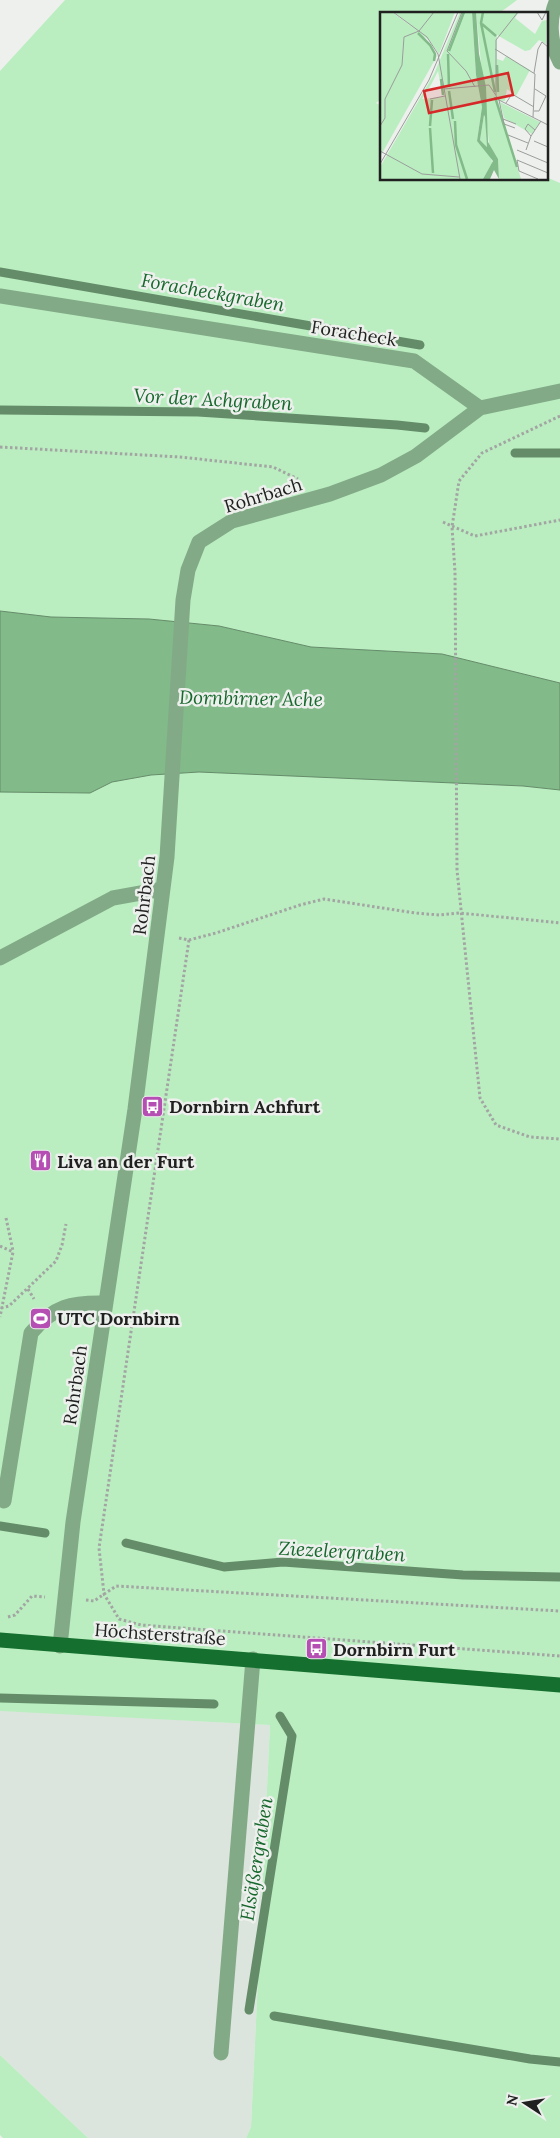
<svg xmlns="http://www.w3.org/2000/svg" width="560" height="2138" font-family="Lora,serif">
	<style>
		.built { fill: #dce5dd }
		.green { fill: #baeec0 }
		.water { fill: #82ba89; stroke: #648c69 }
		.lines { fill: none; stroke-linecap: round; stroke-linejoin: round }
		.stream { stroke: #648c69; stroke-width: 9 }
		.path { stroke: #a3a5a3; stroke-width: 3; stroke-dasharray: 2.5 2.5; stroke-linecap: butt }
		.minor { stroke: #82aa87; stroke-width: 15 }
		.major { stroke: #156f2e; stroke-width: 15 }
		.labels { text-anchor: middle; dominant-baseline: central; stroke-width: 5; stroke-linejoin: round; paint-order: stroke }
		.street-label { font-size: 18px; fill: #1f201f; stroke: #edf0ed }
		.poi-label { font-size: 18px; font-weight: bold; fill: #1f201f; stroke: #edf0ed; text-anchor: start }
		.water-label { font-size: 19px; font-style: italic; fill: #16682c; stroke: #edf0ed }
		.inset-river { fill: none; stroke: #82ba89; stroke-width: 2.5 }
		.inset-road { fill: none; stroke: #9b9d9b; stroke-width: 1 }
		.view { fill: #d62828; fill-opacity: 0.15; stroke: #d62828; stroke-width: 2.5 }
		.inset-edge { fill: none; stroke: #1f201f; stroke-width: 2.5 }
	</style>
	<rect width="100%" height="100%" fill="#edf0ed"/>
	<path class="built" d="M0,1710l270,15 -19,402 -5,11h-158l-88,-83z"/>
	<path class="green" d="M65,0h452l-19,14h-117v85l-5,4 5,3v73h165v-2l14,6v500l-118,-29 -131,-7 -92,-21 -70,-7 -98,-2 -51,-6v-540z
		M199,772l324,14 37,4v1348h-314l5,-11 19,-402 -270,-14v-919l90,1 22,-11 39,-7z
		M0,2055l88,83h-85l-3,-3z"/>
	<path class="water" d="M0,611l51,6 98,2 70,7 92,21 131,7 118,29v107l-37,-4 -324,-14 -48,3 -39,7 -22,11 -90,-1z"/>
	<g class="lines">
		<path class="stream" d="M0,272l420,73
			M0,410l198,2 199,13 28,3
			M515,453h45
			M0,1526l45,7
			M126,1543l98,24 59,-5 180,13 97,2
			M0,1698l214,6
			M249,2010l43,-274 -12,-20
			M274,2016l256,43 30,3"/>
		<path class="path" d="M560,416l-78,37 -23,28 -7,46 3,45 2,298 23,228 16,27 34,12 30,2
			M0,447l180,10 93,10 25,12
			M443,522l32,14 85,-16
			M179,938l10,2 27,-7 84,-28 24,-6 91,14 24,2 21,-2 100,10
			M189,940l-90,608 5,46 15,25 22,6 419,31
			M6,1218l7,33
			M0,1246l13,6 -13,65
			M28,1289l6,10
			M1,1308l8,-2 47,-45 6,-16 4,-21
			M86,1600l8,1 22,-15 444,25
			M8,1617l7,-2 17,-19 13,1"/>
		<path class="minor" d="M557,0c-9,19 -7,43 3,62
			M0,296l414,65 66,47
			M0,958l113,-60 50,-9
			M4,1501l27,-168c23,-27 40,-31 75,-30
			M60,1646l13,-124 62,-413 32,-252 16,-257 5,-30 11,-28 33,-21 98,-27 51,-19 35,-19 64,-48 80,-17
			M221,2053l32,-394"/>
		<path class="major" d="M0,1640l560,45"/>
	</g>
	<defs>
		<symbol id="bus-square" viewBox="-11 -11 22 22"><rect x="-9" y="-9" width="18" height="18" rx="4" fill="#b54fb3" stroke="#edf0ed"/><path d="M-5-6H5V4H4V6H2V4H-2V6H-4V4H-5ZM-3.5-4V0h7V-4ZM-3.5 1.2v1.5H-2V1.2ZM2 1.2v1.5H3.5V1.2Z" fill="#fff"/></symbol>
		<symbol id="restaurant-square" viewBox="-11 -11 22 22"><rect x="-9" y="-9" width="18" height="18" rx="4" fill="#b54fb3" stroke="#edf0ed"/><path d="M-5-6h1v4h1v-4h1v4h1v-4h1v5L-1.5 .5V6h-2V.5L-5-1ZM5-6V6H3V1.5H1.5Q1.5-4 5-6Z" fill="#fff"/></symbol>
		<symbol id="stadium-square" viewBox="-11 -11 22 22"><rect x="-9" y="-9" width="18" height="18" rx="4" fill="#b54fb3" stroke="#edf0ed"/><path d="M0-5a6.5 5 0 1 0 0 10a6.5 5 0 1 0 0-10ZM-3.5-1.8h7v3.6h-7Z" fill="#fff"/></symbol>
	</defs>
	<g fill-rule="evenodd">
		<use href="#bus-square" x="140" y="1094" width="25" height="25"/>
		<use href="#restaurant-square" x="28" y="1148" width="25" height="25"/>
		<use href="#stadium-square" x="28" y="1306" width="25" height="25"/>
		<use href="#bus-square" x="304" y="1636" width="25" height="25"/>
	</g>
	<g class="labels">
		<g class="street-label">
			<text transform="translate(354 333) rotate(9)">Foracheck</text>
			<text transform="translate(263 495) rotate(-17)">Rohrbach</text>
			<text transform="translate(144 895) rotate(-83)">Rohrbach</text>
			<text transform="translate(75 1385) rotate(-82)">Rohrbach</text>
			<text transform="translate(160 1634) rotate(4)">Höchsterstraße</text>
		</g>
		<g class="poi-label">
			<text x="169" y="1106">Dornbirn Achfurt</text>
			<text x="57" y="1161">Liva an der Furt</text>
			<text x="57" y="1318">UTC Dornbirn</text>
			<text x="333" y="1649">Dornbirn Furt</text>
		</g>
		<g class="water-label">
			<text transform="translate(213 292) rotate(10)">Foracheckgraben</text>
			<text transform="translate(213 399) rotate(3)">Vor der Achgraben</text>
			<text transform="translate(251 698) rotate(1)">Dornbirner Ache</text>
			<text transform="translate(342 1551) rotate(3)">Ziezelergraben</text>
			<text transform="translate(256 1859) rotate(-81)">Elsäßergraben</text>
		</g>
	</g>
	<g transform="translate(380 12)">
		<rect width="168" height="168" fill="#edf0ed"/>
		<path d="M0,0h12l31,23 14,21 -57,101zM14,0h61l-16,42 -9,-13zM80,0h12l4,63 6,32 -5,34 14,15 1,7 -9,16h-103v-12l54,-93zM58,59l5,26 -21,2 10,-16zM96,0h43l-4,6 20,16 7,-13 5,-1 -1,24 -7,-4 -9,10 -5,1 -28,-16v24l6,2 3,-5 24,14 -14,26 -9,-7 -2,12h-7l23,78h-22l-1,-20 -9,-15zM120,90l40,20 -8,12 -28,-16zM104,103l2,5 1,27 -7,-7z" fill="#baeec0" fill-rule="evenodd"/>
		<path d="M92,0h4l3,42 7,33 2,55 10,17 1,20 -5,-9 -4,9h-7l10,-18 -16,-20 5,-34 -6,-32zM104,103l1,2 2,30 -7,-7z" fill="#82ba89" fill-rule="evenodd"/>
		<path class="inset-river" d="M103,0l-2,11 14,69M102,12l14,12M38,21l12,12 5,9 -1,7M69,39l15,-39M68,42l1,33M117,53l1,27M61,67l2,16M69,79l4,28M115,85l22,70M75,109l1,24 11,34M50,114l2,-26M50,116l3,45"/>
		<path class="inset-road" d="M13,0l34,25 11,17 22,125M82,0l-15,39 19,20 9,16M157,0l5,8 4,-8M115,37l40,25 -2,43M154,61l4,-24 4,-7 6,5M64,77l45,-4 10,15 49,25M116,83v-55l22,-28M50,87l15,-3M119,88l4,19 13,5M126,91l6,-9 22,13M154,99h5l7,-15 -11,-7M123,107l1,5 11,4M0,114l5,-8v-19l17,-34 2,-28 15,-6 15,-19M128,123l20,8M151,124l-6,-7 3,-5 7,6M154,129l14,6M137,138l31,13M146,138l5,-14 10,-15M0,139l42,23 37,3M0,152l49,-84 29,-68M158,167l-19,-8 -2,-11 31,13"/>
		<path class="view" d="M128,61l5,22 -84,18 -5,-22z"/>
		<rect width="168" height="168" class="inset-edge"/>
	</g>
	<g transform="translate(525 2103) rotate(282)" stroke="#edf0ed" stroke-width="4" paint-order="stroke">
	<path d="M0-4L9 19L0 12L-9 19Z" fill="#1f201f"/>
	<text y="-8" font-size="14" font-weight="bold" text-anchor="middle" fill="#1f201f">N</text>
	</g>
</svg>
